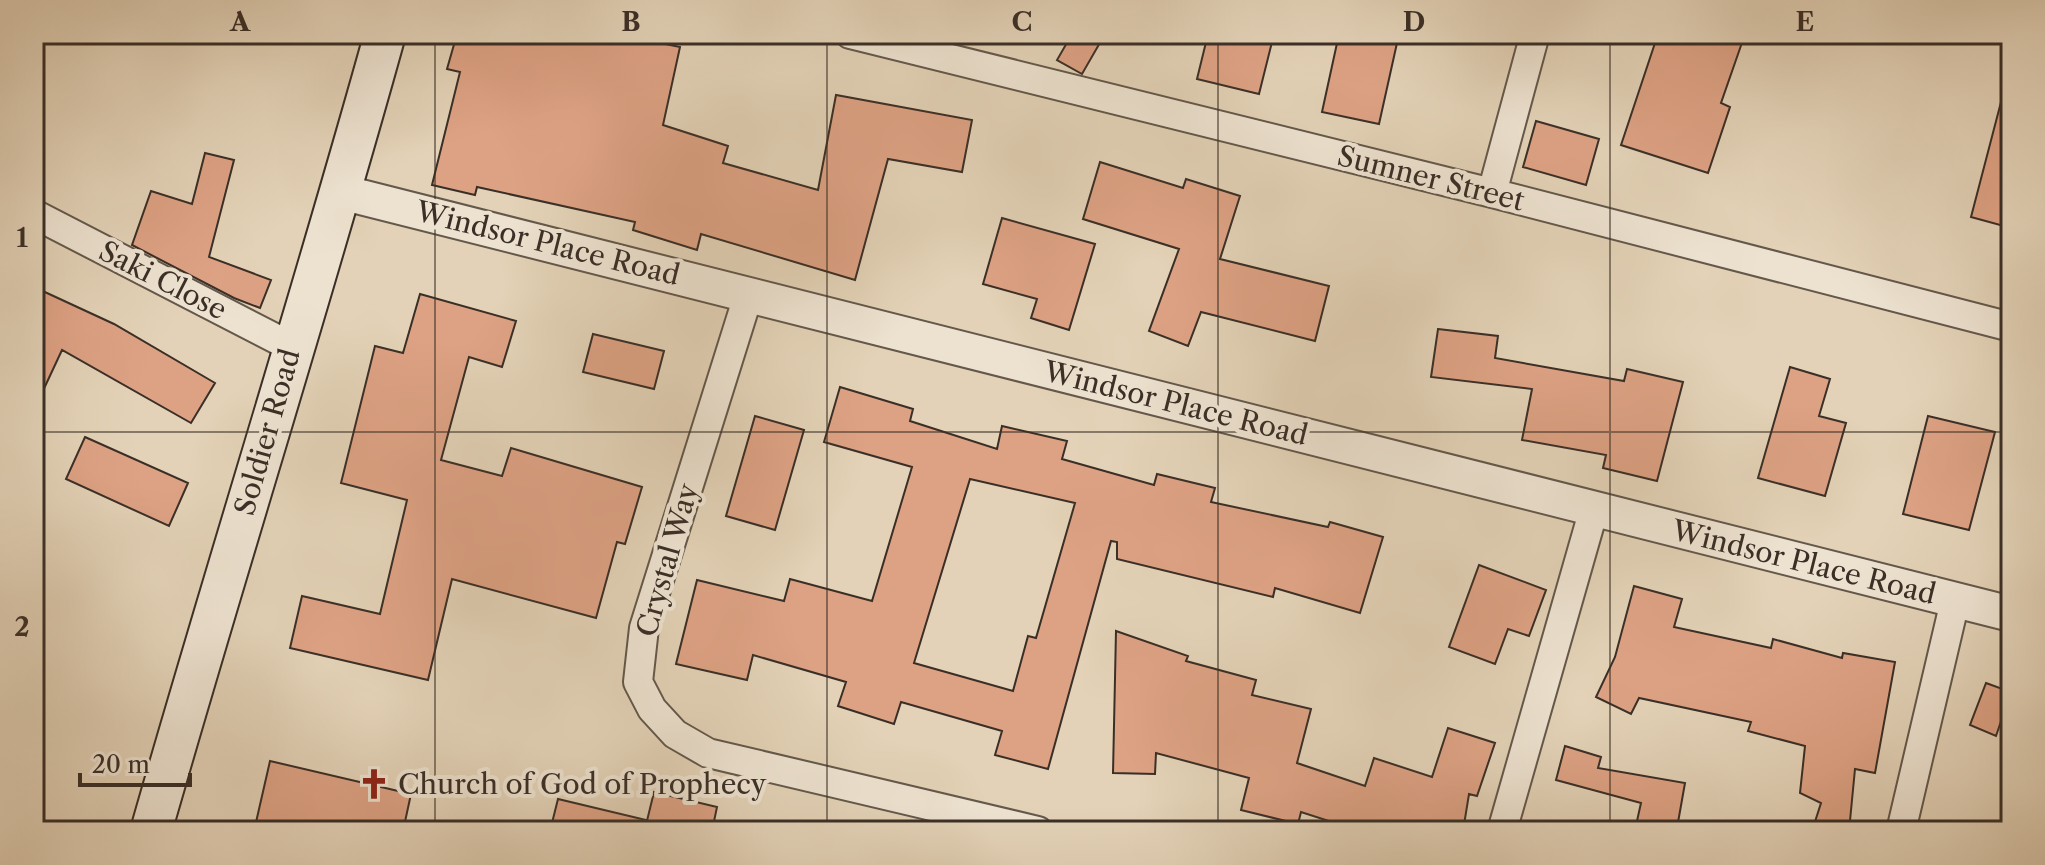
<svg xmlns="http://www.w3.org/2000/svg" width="2045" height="865" font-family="'Libre Caslon Text',serif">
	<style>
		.building { fill: #dda284; stroke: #3a2f27; stroke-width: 2; fill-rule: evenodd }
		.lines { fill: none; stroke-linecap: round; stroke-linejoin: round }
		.minor-casing { stroke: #64584b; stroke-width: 32 }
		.tertiary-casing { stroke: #64584b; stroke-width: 38 }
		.secondary-casing { stroke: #3a2f27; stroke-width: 44 }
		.minor { stroke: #ede2d0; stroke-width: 28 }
		.tertiary { stroke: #ede2d0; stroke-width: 34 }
		.secondary { stroke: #ede2d0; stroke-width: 40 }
		.grid { fill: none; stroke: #3a2f27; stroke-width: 2; stroke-opacity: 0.55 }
		.labels { text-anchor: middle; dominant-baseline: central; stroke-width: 8; stroke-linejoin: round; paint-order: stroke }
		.street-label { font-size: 28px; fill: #3a2f27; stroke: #ede2d0 }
		.poi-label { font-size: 28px; fill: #3a2f27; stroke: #ede2d0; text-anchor: start }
		.neatline { fill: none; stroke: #3a2f27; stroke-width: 3 }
		.grid-label { font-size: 26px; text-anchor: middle; font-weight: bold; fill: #3a2f27 }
	</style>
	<rect width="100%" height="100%" fill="#e3d2b7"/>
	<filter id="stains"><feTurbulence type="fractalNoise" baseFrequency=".0025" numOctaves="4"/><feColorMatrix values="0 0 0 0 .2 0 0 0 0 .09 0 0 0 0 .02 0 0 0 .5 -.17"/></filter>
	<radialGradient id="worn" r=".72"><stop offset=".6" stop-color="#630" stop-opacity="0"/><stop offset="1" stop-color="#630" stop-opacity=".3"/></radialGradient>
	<path class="building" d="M457,34h160l63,13 -17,78 65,21 -5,17 95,27 18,-95 136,25 -10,52 -74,-13 -33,121 -154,-46 -4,16 -64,-20 2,-8 -158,-35 -2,8 -43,-10 28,-113 -13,-3z
		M1072,34h33l-23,40 -25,-14z
		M1208,34h66l-15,60 -62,-15z
		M1339,34h60l-20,90 -57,-12z
		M1658,34h87l-24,69 9,4 -22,66 -87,-28z
		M2001,102l10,1v125l-40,-11z
		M1536,121l63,18 -13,46 -63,-18z
		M205,153l29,7 -25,97 62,23 -11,28 -26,-10 -102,-53 19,-54 41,13z
		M1100,162l83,26 3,-9 54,17 -20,63 109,27 -14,55 -114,-29 -13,34 -39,-15 30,-82 -96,-30z
		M1002,218l93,26 -26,86 -38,-12 6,-19 -54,-15z
		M34,287l80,37 101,59 -24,40 -129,-73 -28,60z
		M420,294l96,27 -14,46 -33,-10 -28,103 61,16 9,-28 131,39 -17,57 -8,-2 -21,76 -144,-39 -24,101 -138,-32 12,-52 78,18 27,-114 -66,-17 34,-137 28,7z
		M1438,329l60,7 -3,22 129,23 3,-12 56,13 -26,99 -54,-13 3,-13 -84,-15 10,-51 -101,-12z
		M593,334l71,17 -10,38 -71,-17z
		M1790,367l40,12 -11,37 27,7 -21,73 -67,-18z
		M840,387l73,22 -3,12 87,28 5,-23 65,15 -5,18 92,26 3,-11 58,14 -4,14 117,25 2,-5 53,15 -23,76 -85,-25 -2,9 -156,-38v-17l-6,-1 -63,228 -53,-14 7,-24 -101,-29 -7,22 -56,-18 8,-24 -93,-27 -6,25 -71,-16 21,-84 87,21 6,-22 82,22 40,-134 -88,-25zM970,479l105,24 -39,135 -8,-2 -15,55 -99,-28z
		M755,416l49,14 -29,100 -49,-14z
		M1928,416l67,16 -26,98 -66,-16z
		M85,437l103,46 -19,43 -103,-47z
		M1479,565l67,25 -17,46 -21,-7 -13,35 -46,-17z
		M1634,586l48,13 -8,28 97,21 2,-9 69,19 1,-5 52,9 -20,111 -20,-4 -6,62h-37l9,-28 -21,-10 5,-47 -57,-15 3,-9 -112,-24 -8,16 -35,-17 19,-40z
		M1116,631l72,25 -2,5 70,19 -4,15 59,14 -14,54 68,23 9,-28 58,19 16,-49 47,15 -18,53 -8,-2 -6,37h-103l-59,-19 -3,12 -57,-14 8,-32 -93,-25 -1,21 -42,-1z
		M1986,683l25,9 -15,44 -26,-11z
		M1565,746l36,11 -3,11 87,15 -8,45 -40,-7 4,-18 -85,-23z
		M270,761l141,33 -8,37h-149z
		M654,792l63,15 -5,24h-162l8,-32 88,21 -1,9z"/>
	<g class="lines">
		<defs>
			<path id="minor" d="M850,34l642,159 519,134
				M1492,193l43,-159
				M34,214l258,133
				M749,293l-105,335 -6,54 14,27 23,25 33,19 330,78
				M1502,831l92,-322
				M1901,831l54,-230"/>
			<path id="tertiary" d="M341,192l1670,422"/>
			<path id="secondary" d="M151,831c76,-266 160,-530 234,-797"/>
		</defs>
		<use href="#minor" class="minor-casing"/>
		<use href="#tertiary" class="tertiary-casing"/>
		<use href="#secondary" class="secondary-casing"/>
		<use href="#minor" class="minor"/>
		<use href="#tertiary" class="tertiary"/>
		<use href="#secondary" class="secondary"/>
	</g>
	<path class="grid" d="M435,34v797M827,34v797M1218,34v797M1610,34v797M34,432h1977"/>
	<defs>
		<symbol id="church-bare" viewBox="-9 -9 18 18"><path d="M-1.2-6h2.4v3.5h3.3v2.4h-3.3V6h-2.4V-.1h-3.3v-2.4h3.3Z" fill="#8f2418" stroke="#ede2d0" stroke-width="2.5" paint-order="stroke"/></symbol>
	</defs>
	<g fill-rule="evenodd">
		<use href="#church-bare" x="352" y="762" width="44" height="44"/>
	</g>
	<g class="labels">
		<g class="street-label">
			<text transform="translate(1431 178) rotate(14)">Sumner Street</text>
			<text transform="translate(548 243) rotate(14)">Windsor Place Road</text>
			<text transform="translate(163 280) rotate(27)">Saki Close</text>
			<text transform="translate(1176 403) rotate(14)">Windsor Place Road</text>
			<text transform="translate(267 432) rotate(-74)">Soldier Road</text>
			<text transform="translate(667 560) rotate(-74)">Crystal Way</text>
			<text transform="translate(1804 562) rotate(14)">Windsor Place Road</text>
		</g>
		<g class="poi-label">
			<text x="398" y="784">Church of God of Prophecy</text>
		</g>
	</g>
	<rect width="2045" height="865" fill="none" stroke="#e3d2b7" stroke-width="88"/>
	<path d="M80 773v12h110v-12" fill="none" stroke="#3a2f27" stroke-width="4"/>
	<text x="92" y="773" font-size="24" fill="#3a2f27" stroke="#ede2d0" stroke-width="6" paint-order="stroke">20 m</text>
	<rect x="44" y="44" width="1957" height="777" class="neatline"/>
	<g class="grid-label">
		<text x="240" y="31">A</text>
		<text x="631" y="31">B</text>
		<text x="1022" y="31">C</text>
		<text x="1414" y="31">D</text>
		<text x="1805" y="31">E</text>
		<text x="22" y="247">1</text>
		<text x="22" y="636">2</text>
	</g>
	<rect width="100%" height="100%" filter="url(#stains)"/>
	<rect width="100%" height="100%" fill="url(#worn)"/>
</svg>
